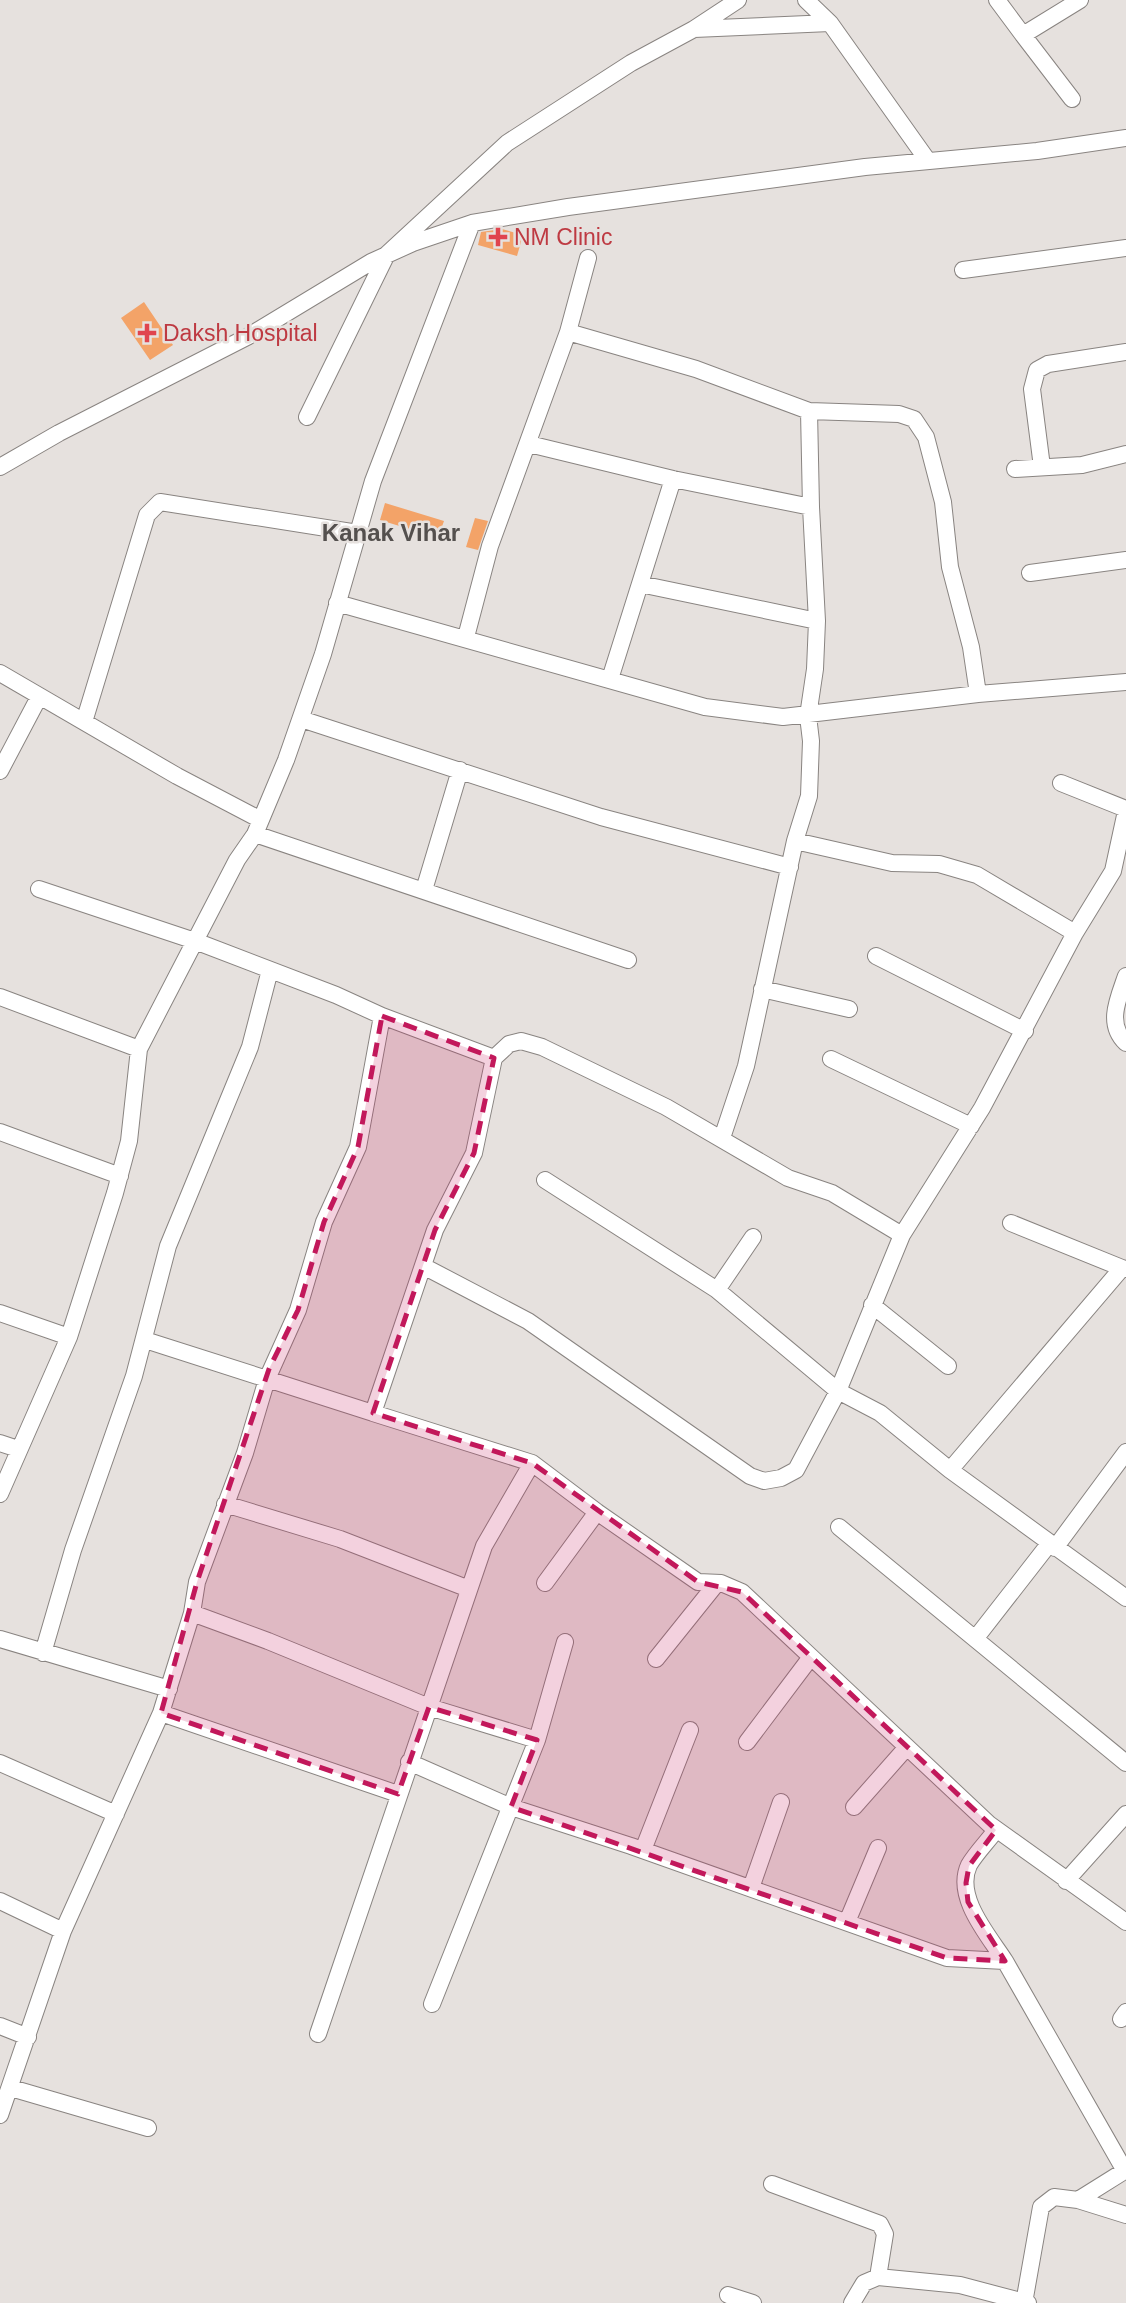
<svg xmlns="http://www.w3.org/2000/svg" width="1126" height="2303" font-family="Helvetica,sans-serif">
	<style>
		.building { fill: #f3a368 }
		.lines { fill: none; stroke-linecap: round; stroke-linejoin: round }
		.minor-casing { stroke: #898481; stroke-width: 18 }
		.minor { stroke: #fff; stroke-width: 16 }
		.marked { fill: #c2185b; fill-opacity: 0.2; stroke: #c2185b; stroke-width: 5; stroke-dasharray: 14 9; stroke-linejoin: round }
		.health-dot { fill: #e0444e; stroke: #e6e1de; stroke-width: 2.5 }
		.labels { text-anchor: middle; dominant-baseline: central; stroke-width: 5; stroke-linejoin: round; paint-order: stroke }
		.health-label { font-size: 23px; fill: #be3a42; stroke: #e6e1de; text-anchor: start }
		.neighbourhood-label { font-size: 24px; font-weight: bold; fill: #54504e; stroke: #e6e1de }
	</style>
	<rect width="100%" height="100%" fill="#e6e1de"/>
	<path class="building" d="M502,229l21,6 -6,21 -39,-11 3,-13z
		M144,302l29,43 -23,15 -29,-42z
		M385,503l59,18 -6,17 -58,-18z
		M475,518l13,3 -10,29 -12,-3z"/>
	<g class="lines">
		<defs>
			<path id="minor" d="M806,0l24,23
				M997,0l26,35 57,-35
				M694,29l44,-29
				M1023,35l49,64
				M472,223l-99,258 -50,173 -37,106 -31,74 -18,26 -42,81 141,54 46,21 -24,131 -34,75 -26,88 -31,69 106,34 62,-183 39,-77 20,-95 15,-14 12,-3 21,6 124,60 122,71 44,15 70,42 80,-127 93,-175 38,-62 13,-60
				M963,270l163,-22
				M568,332l20,-74
				M809,411l2,96
				M307,417l80,-163 120,-111 124,-80 63,-34 136,-6 98,138
				M529,444l144,35 138,28 6,114 -2,48 -7,47 3,25 -2,55 -14,45 97,22 47,1 38,11 98,58
				M0,467l59,-34 188,-96 124,-75 42,-19 59,-20 96,-16 297,-40 172,-16 89,-13
				M1042,467l-10,-78 5,-19 11,-6 78,-12
				M1015,469l67,-4 44,-11
				M1030,573l96,-13
				M640,584l177,37
				M337,603l368,104 78,10 195,-23 148,-12
				M466,637l24,-91 78,-214 128,37 113,42 90,3 15,5 12,18 17,65 7,65 21,80 7,47
				M0,673l177,103 82,43
				M610,679l63,-200
				M301,719l300,98 189,50
				M84,722l63,-207 13,-13 198,31
				M0,771l39,-74
				M1061,783l65,26
				M255,834l373,126
				M39,889l156,52 -56,108
				M424,890l36,-120
				M876,956l149,75
				M1126,976c-8,23 -20,48 0,67
				M762,989l87,20
				M0,997l139,52 -10,92 -14,52 -46,144 -69,157
				M382,1016l112,42
				M831,1059l140,67
				M0,1132l120,44
				M722,1138l24,-72 49,-225
				M545,1180l172,110 121,101 42,22 70,57 176,128
				M1011,1223l111,45
				M423,1266l105,55 222,155 14,5 17,-3 15,-8 42,-79 64,-156
				M717,1290l36,-53
				M872,1305l76,61
				M0,1313l69,24
				M373,1413l159,50 65,49 101,70 23,1 21,9 247,232 137,98
				M0,1443l18,6
				M950,1470l172,-202 4,1
				M225,1504l115,35 129,50
				M839,1527l287,236
				M1055,1548l71,-96
				M545,1583l52,-71
				M192,1613l76,28 161,66 108,33 -105,264
				M0,1639l169,50
				M975,1639l74,-95
				M43,1653l30,-103 61,-174 34,-130 82,-199 20,-77
				M656,1659l61,-76
				M161,1713l237,81
				M537,1740l28,-98
				M747,1742l64,-85
				M409,1762l102,45 120,39 316,112 58,3 120,210
				M0,1763l116,51
				M854,1807l53,-60
				M996,1830c-8,11 -20,23 -27,35 -15,32 20,71 36,96
				M643,1850l47,-120
				M1066,1881l60,-67
				M751,1888l30,-86
				M0,1901l63,30
				M847,1922l31,-74
				M1121,2019l5,-7
				M0,2026l28,11
				M318,2034l166,-488 48,-83
				M11,2088l137,40
				M0,2115l63,-184 98,-218 31,-100 5,-31 48,-129 22,-74 -122,-39
				M772,2184l108,40 5,10 -7,43
				M1078,2200l48,15
				M728,2295l25,8
				M852,2303l12,-20 14,-6 82,8 68,18
				M1024,2303l17,-96 13,-10 24,3 48,-30"/>
		</defs>
		<use href="#minor" class="minor-casing"/>
		<use href="#minor" class="minor"/>
	</g>
	<path class="marked" d="M382,1016l112,42 -20,95 -39,77 -62,183 159,50 166,119 44,10 254,238 -27,36 -3,17 2,19 37,59 -58,-3 -436,-151 26,-67 -108,-33 -31,87 -237,-81 36,-131 72,-213 29,-59 26,-88 34,-75z"/>
	<g class="health-dot">
		<path d="M494.5 226.5h7v7h7v7h-7v7h-7v-7h-7v-7h7z"/>
		<path d="M143.5 322.5h7v7h7v7h-7v7h-7v-7h-7v-7h7z"/>
	</g>
	<g class="labels">
		<g class="health-label">
			<text x="514" y="237">NM Clinic</text>
			<text x="163" y="333">Daksh Hospital</text>
		</g>
		<g class="neighbourhood-label">
			<text x="391" y="532">Kanak Vihar</text>
		</g>
	</g>
</svg>
